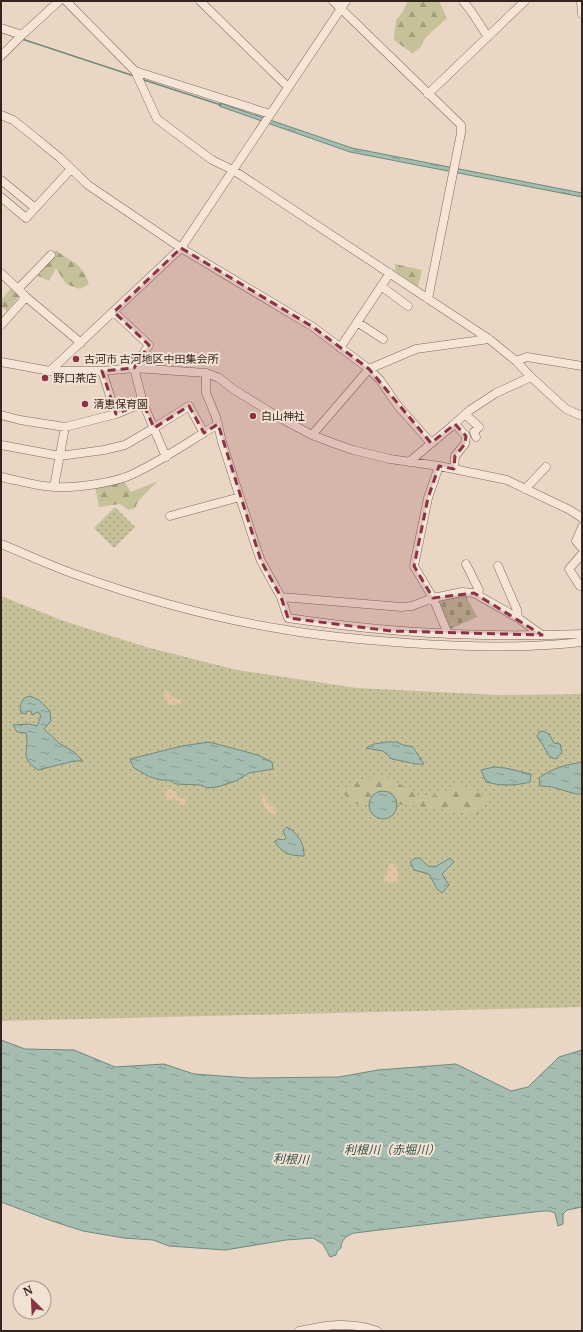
<svg xmlns="http://www.w3.org/2000/svg" width="583" height="1332" font-family="Merriweather,'Noto Sans JP',serif">
	<style>
		.grass { fill: url(#grass-dots) }
		.forest { fill: url(#forest-firs) }
		.sand { fill: url(#sand-dots) }
		.cemetery { fill: url(#cemetery-stones) }
		.water { fill: url(#water-ripples); stroke: #6d8a7c }
		.lines { fill: none; stroke-linecap: round; stroke-linejoin: round }
		.stream { stroke: #6d8a7c; stroke-width: 1.5 }
		.minor-casing { stroke: #82685c; stroke-width: 9 }
		.minor { stroke: #f5e5d6; stroke-width: 8 }
		.marked { fill: #8b3247; fill-opacity: 0.2; stroke: #8b3247; stroke-width: 3; stroke-dasharray: 8 5; stroke-linejoin: round }
		.poi-dot { fill: #8b3247; stroke: #f2e2d3; stroke-width: 1.5 }
		.labels { text-anchor: middle; dominant-baseline: central; stroke-width: 4; stroke-linejoin: round; paint-order: stroke }
		.poi-label { font-size: 11px; fill: #34241f; stroke: #f2e2d3; text-anchor: start }
		.water-label { font-size: 12px; font-style: italic; fill: #2f5248; stroke: #f2e2d3 }
	</style>
	<defs>
		<pattern id="grass-dots" width="8" height="8" patternUnits="userSpaceOnUse"><rect width="8" height="8" fill="#c6c199"/><path d="M2 2h.1M6 6h.1" fill="none" stroke="#a29d7c" stroke-width="1.8" stroke-linecap="round"/></pattern>
		<pattern id="forest-firs" width="22" height="20" patternUnits="userSpaceOnUse"><rect width="22" height="20" fill="#c6c199"/><path d="M5 1l3.5 6h-7zM16 11l3.5 6h-7z" fill="#a29d7c"/></pattern>
		<pattern id="sand-dots" width="8" height="8" patternUnits="userSpaceOnUse"><rect width="8" height="8" fill="#e3c4a4"/><path d="M2 2h.1M6 6h.1" fill="none" stroke="#c3a88d" stroke-width="1.8" stroke-linecap="round"/></pattern>
		<pattern id="cemetery-stones" width="16" height="16" patternUnits="userSpaceOnUse"><rect width="16" height="16" fill="#bcb898"/><path d="M2 7V4a2 2 0 0 1 4 0v3zM10 15v-3a2 2 0 0 1 4 0v3z" fill="#9a957b"/></pattern>
		<pattern id="water-ripples" width="26" height="14" patternUnits="userSpaceOnUse"><rect width="26" height="14" fill="#a5bdb1"/><path d="M2 4q2-2 4 0t4 0M15 11q2-2 4 0t4 0" fill="none" stroke="#87998f"/></pattern>
	</defs>
	<rect width="100%" height="100%" fill="#e9d6c4"/>
	<path class="grass" d="M115,507l20,20 -21,21 -20,-20z
		M1,596l60,24 31,10 54,17 91,23 120,18 141,7 84,-1v313l-581,14z"/>
	<path class="forest" d="M408,1h31l8,17 -21,19 -8,13 -6,3 -18,-13 2,-20 6,-7z
		M56,250c5,5 10,7 16,11 9,5 14,14 17,23l-9,5 -14,-5 -10,-16 -7,13 -11,-5z
		M395,264l27,6 -4,17 -23,-16z
		M12,287l9,7 -14,17 -6,-5v-6z
		M123,480l8,12 27,-11 -20,20 -3,7 -6,2 -9,-6 -21,3 -4,-21z
		M387,776l38,23 34,-14 29,12 -11,18 -66,-10 -56,-1 -16,-14 26,-11z"/>
	<path class="sand" d="M165,691h3l3,5 12,5 -2,3c-5,-1 -7,1 -12,1l-6,-11z
		M170,789l6,3 2,6h7l2,5 -5,3 -2,-3 -5,-4 -8,1 -2,-4 1,-5z
		M261,792l7,11 5,3 4,5 -3,4c-10,-5 -13,-12 -13,-23z
		M390,863l5,1c3,6 4,10 3,17 -6,2 -11,3 -15,-1l3,-5z"/>
	<path class="cemetery" d="M465,594l12,23 -27,12 -13,-28z"/>
	<path class="water" d="M220,103l132,45 230,45v4l-232,-45 -131,-46z
		M30,696l9,4 11,11 1,10 -7,8 15,14 15,9 9,9h-9l-36,9c-20,-13 -8,-19 -12,-37l-9,-1 -4,-7 16,-1 8,2 4,-10 -3,-4 -6,3 -1,-4h-4l-1,3 -5,-1 -1,-7 4,-8z
		M543,731l6,3 5,9 6,1 2,8 -6,7 -6,-2 -13,-21 2,-4z
		M209,742l49,13 14,7 1,7 -24,4 -13,8 -19,6 -10,1 -6,-3 -25,-1 -8,-4h-7l-11,-3 -16,-9 -4,-9 52,-13z
		M387,742h10l6,3 10,2 11,17h-8l-24,-5 -9,-8 -17,-3 8,-4z
		M582,762v32h-6l-24,-7 -12,-1 -1,-8c13,-10 27,-13 43,-16z
		M494,767l11,1 26,6 -1,8c-15,4 -30,4 -44,0l-5,-12z
		M369 805a14 14 0 1 1 28 0a14 14 0 1 1-28 0Z
		M287,827c10,5 18,17 17,29 -13,0 -24,-3 -29,-15l4,-2 5,1 2,-2 -3,-7z
		M415,858h5l8,8 7,1 15,-9 4,4 -12,12 7,11 -7,8 -5,-4 -8,-15 -15,-4 -4,-8z
		M1,1040l24,9 49,1 41,17 49,-3 30,10 55,4 90,-1 39,-7 78,-6 55,27 17,-4 31,-30 23,-7v157l-15,3 -4,4v10l-5,2 -3,-13 -5,-2h-7l-189,22c-8,3 -13,7 -13,15l-4,3 -1,4 -6,2 -7,-13 -10,-6 -27,2 -61,10 -56,-4 -16,-6 -29,-2 -41,-7 -31,-10 -51,-19z"/>
	<g class="lines">
		<path class="stream" d="M1,32l15,5
			M22,39l112,37
			M141,79l80,26"/>
		<defs>
			<path id="minor" d="M66,1l69,70 22,48 55,41 21,10 256,169 27,22 15,16 35,32 16,7
				M200,1l88,86
				M333,1l128,124v8l-33,166
				M463,1l8,10 17,26
				M581,1l1,13
				M1,28l21,7
				M1,56l21,-21 37,-34
				M135,71l135,43
				M428,94l97,-93
				M1,115l12,5 14,11 32,26 29,28 93,63 132,79 56,42 11,11 18,26 33,37
				M1,180l34,28
				M1,197l25,21 45,-49
				M1,273l25,24 55,46
				M381,286l27,20
				M18,289l33,-34
				M114,312l35,33 -15,23 9,35 23,54
				M357,322l26,17
				M1,325l25,-28
				M340,348l50,-75
				M516,361l11,-4 55,9
				M1,362l49,9h52l32,-3 72,5 13,5 14,11 47,29 32,17 21,8 20,7 37,9 49,7 68,14 63,30 12,8
				M50,371l131,-123 165,-247
				M102,371l14,43
				M206,373v20l10,24 6,25 33,102 6,17 20,36 7,21c98,15 195,20 294,16
				M465,414l14,13 -5,5 2,5
				M1,415l19,5 45,7 51,-13 27,-11
				M312,435l57,-66 47,-20 73,-10
				M1,445l59,11 44,-6 21,-5 29,-17 35,-22 15,27
				M409,462l43,-36 18,-16 26,-17 35,-16
				M454,469l1,-13 10,-12 1,-8 -11,-12
				M1,477c16,3 38,10 54,10 21,1 60,-4 78,-13 30,-14 57,-33 85,-50
				M54,487l11,-60
				M525,489l21,-22
				M170,516l70,-19
				M582,527l-6,14 6,7
				M1,544c25,10 50,22 76,31 67,24 139,44 210,55 40,7 80,10 120,13 58,4 117,6 175,-1
				M466,564l13,26 -1,4
				M498,566l19,44 1,8
				M580,586l-11,-17 13,-15
				M281,597l120,10 11,-1 21,-8 -19,-32 14,-68 11,-32
				M448,634l-15,-36 29,-6 12,1 44,25 24,17
				M299,1331c27,-6 51,-10 78,0"/>
		</defs>
		<use href="#minor" class="minor-casing"/>
		<use href="#minor" class="minor"/>
	</g>
	<path class="marked" d="M181,248l132,79 56,42 62,74 24,-19 11,12 -1,8 -10,12 -1,13 -15,-3 -11,32 -14,68 19,32 41,-5 68,42 -151,-4 -103,-13 -7,-21 -20,-36 -43,-137 -14,9 -15,-27 -35,22 -11,-25 -27,11 -14,-43 32,-3 15,-23 -35,-33z"/>
	<g class="poi-dot">
		<circle cx="76" cy="359" r="4"/>
		<circle cx="45" cy="378" r="4"/>
		<circle cx="85" cy="404" r="4"/>
		<circle cx="253" cy="416" r="4"/>
	</g>
	<g class="labels">
		<g class="poi-label">
			<text x="84" y="359">古河市 古河地区中田集会所</text>
			<text x="53" y="378">野口茶店</text>
			<text x="93" y="404">清恵保育園</text>
			<text x="261" y="416">白山神社</text>
		</g>
		<g class="water-label">
			<text x="392" y="1149">利根川（赤堀川）</text>
			<text transform="translate(291 1159) rotate(2)">利根川</text>
		</g>
	</g>
	<rect width="583" height="1332" fill="none" stroke="#34241f" stroke-width="4"/>
	<g transform="translate(32 1300) rotate(336)"><circle r="19" fill="#f2e2d3" stroke="#a6968b"/>
	<path d="M0-3L7 15L0 10L-7 15Z" fill="#8b3247"/>
	<text y="-6" font-size="11" font-weight="bold" text-anchor="middle" fill="#34241f">N</text>
	</g>
</svg>
